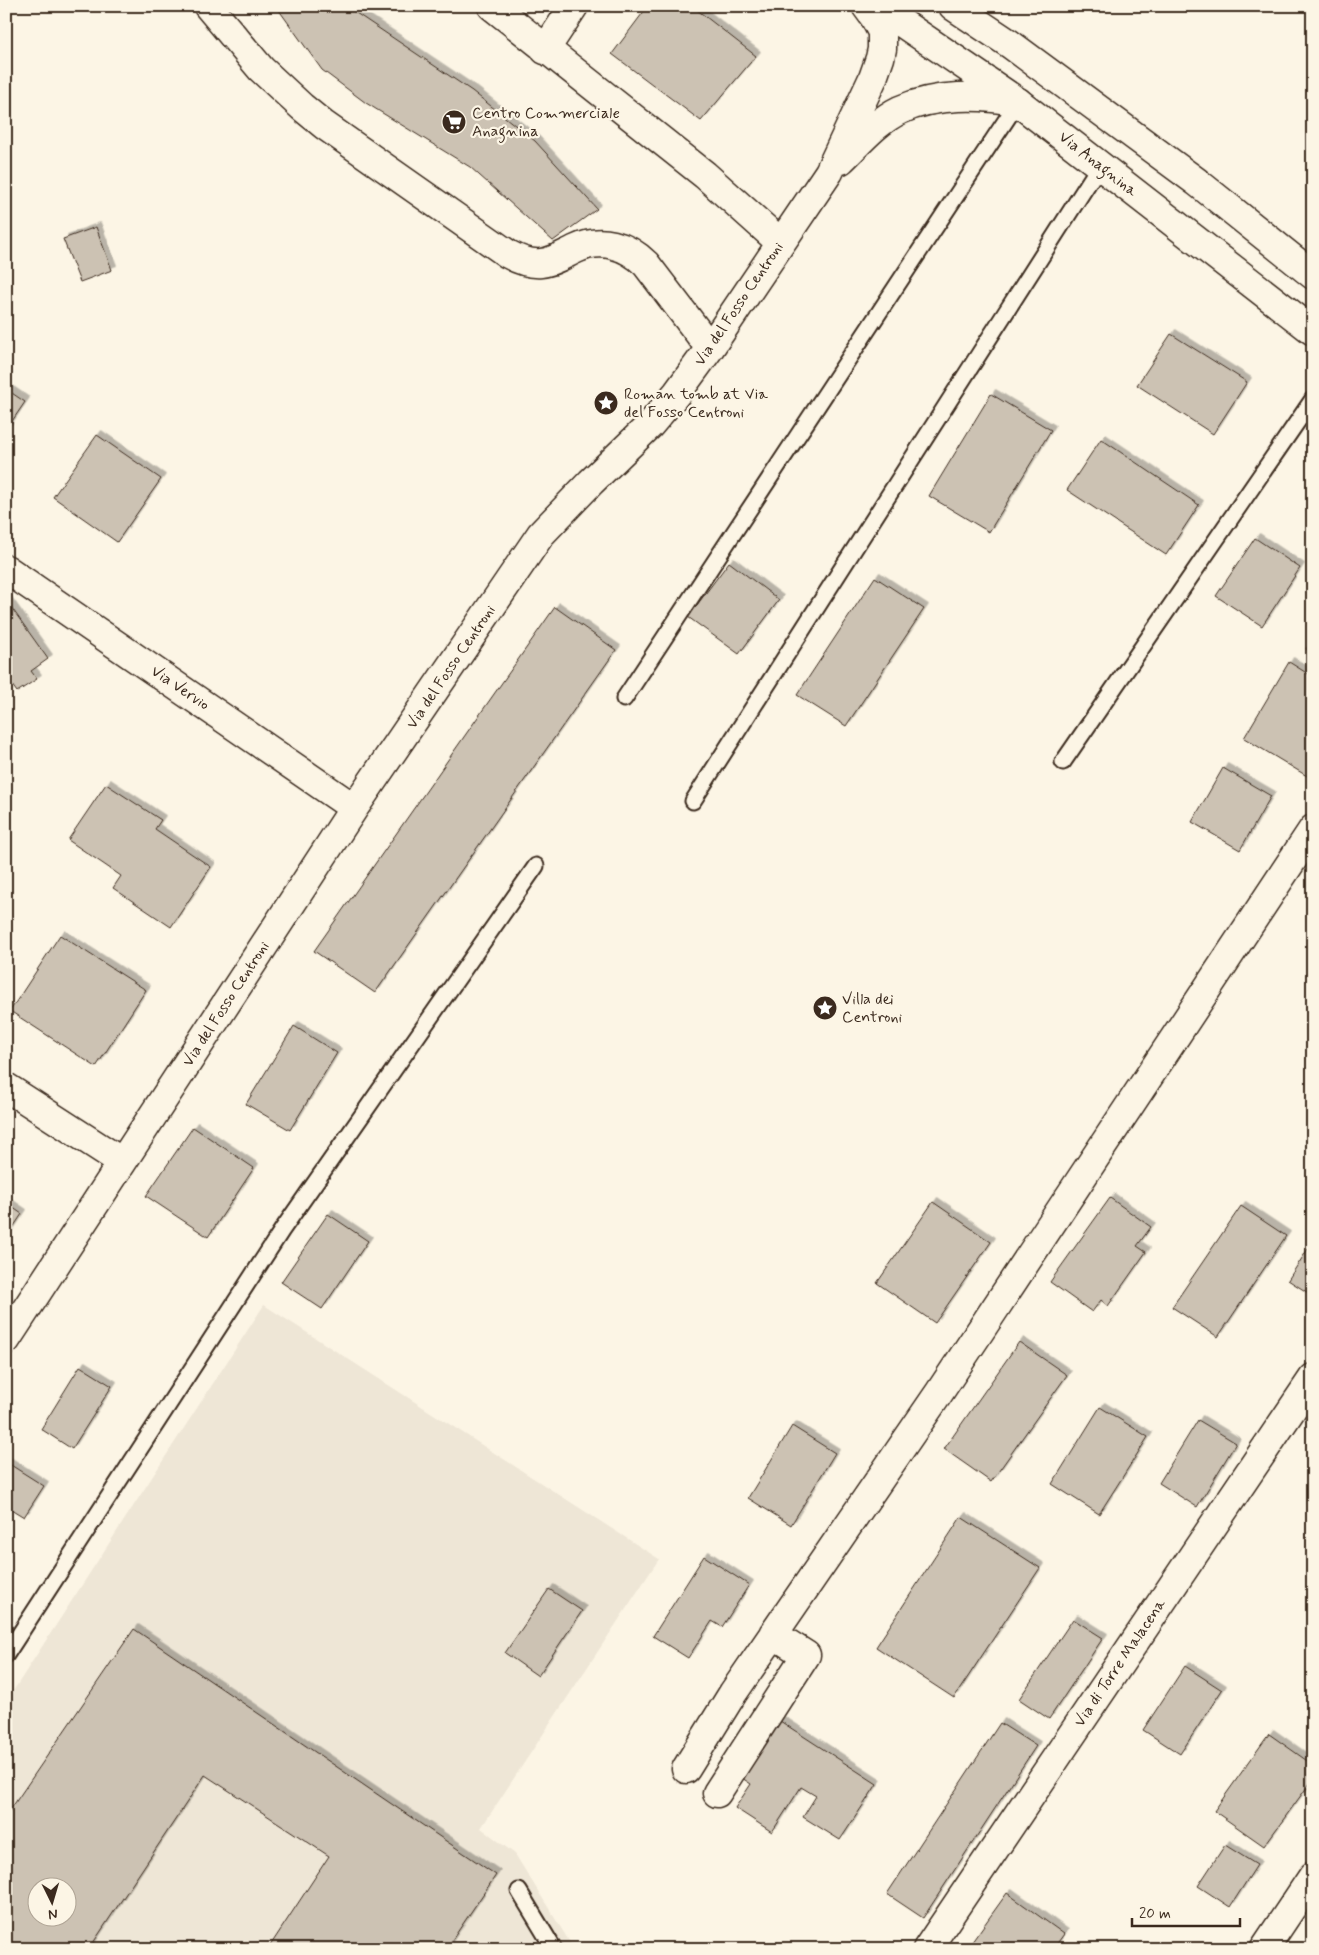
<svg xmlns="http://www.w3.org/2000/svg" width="1319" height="1955" font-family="Mynerve,sans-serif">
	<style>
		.built { fill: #eee6d6; fill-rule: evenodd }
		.building { fill: #ccc2b3; stroke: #3b2a1e; fill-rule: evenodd; filter: url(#shadow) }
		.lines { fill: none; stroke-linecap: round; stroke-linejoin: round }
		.service-casing { stroke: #3b2a1e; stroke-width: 19 }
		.minor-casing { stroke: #3b2a1e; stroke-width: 31 }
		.secondary-casing { stroke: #3b2a1e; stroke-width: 31 }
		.service { stroke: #fcf5e5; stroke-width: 15 }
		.minor { stroke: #fcf5e5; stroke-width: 28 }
		.secondary { stroke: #fcf5e5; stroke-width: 28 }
		.labels { text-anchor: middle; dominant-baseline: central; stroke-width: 4.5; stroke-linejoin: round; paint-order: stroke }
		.poi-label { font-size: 16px; fill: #3b2a1e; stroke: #fcf5e5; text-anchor: start }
		.street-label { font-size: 16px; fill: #3b2a1e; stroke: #fcf5e5 }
	</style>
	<defs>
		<filter id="shadow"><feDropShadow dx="4.5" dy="-4.5" stdDeviation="0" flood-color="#0004"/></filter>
	</defs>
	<rect width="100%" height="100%" fill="#fcf5e5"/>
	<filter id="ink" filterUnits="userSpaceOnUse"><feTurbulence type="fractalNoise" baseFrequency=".02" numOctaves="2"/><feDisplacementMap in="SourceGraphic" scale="10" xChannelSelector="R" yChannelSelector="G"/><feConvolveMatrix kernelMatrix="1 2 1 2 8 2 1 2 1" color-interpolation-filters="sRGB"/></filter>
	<g filter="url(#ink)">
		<path class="built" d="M264,1305l395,254 -178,269 34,26 59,95h-568v-247zM38,1888h30v30h-30z"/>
		<path class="building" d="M276,6h74l3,5 119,80 63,50 62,68 -44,32 -83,-74 -104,-64 -44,-33z
			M648,6h44l64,50 -55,65 -89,-67z
			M96,227l16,43 -32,12 -17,-43z
			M1171,334l76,48 -34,52 -76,-49z
			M6,389l19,13 -19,28z
			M991,394l60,36 -62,102 -60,-36z
			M97,435l64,44 -44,63 -64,-45z
			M1101,439l98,66 -33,50 -99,-65z
			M1255,538l45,30 -38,58 -46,-30z
			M729,562l50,38 -40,54 -51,-37z
			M875,577l49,32 -78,117 -49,-31z
			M6,600l42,59 -17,12 6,8 -20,13 -11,-15z
			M555,607l61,43 -241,343 -61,-42z
			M1313,638v16l-7,-5z
			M1289,662l24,15v90l-6,9 -63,-38z
			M1223,768l48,28 -31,54 -48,-28z
			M106,784l55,36 -6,9 56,38 -40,60 -58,-39 8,-12 -53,-36z
			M60,935l86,55 -50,77 -86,-56z
			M294,1026l43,27 -47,77 -44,-26z
			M193,1127l61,41 -46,69 -62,-41z
			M1110,1198l41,29 -14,19 9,6 -38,54 -7,-6 -9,12 -42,-30z
			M933,1202l58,40 -56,81 -58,-40z
			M6,1203l16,11 -16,24z
			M1241,1206l45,30 -68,101 -46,-30z
			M328,1214l40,27 -46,68 -41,-27z
			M1313,1241v55l-25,-16z
			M1019,1342l48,33 -76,107 -47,-33z
			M80,1366l32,20 -40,63 -31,-20z
			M1100,1407l48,30 -49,77 -47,-30z
			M1198,1420l38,23 -39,64 -38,-24z
			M792,1426l43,27 -44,72 -43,-27z
			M6,1462l38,24 -20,31 -18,-11z
			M961,1517l79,51 -86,130 -78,-51z
			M704,1556l45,29 -27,42 -10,-6 -24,37 -35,-22z
			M549,1589l33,22 -44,65 -33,-23z
			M1073,1619l30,19 -54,81 -30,-20z
			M134,1629l362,246 -50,74h-178l61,-93 -124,-81 -116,174h-83v-133zM38,1888h30v30h-30z
			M1185,1666l37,24 -42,64 -37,-24z
			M780,1721l97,63 -37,56 -37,-23 13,-21 -15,-9 -29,45 -37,-24 16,-24 -9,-6z
			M1000,1723l36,23 -113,172 -36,-24z
			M1269,1734l44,31v14l-49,67 -50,-35z
			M1225,1845l32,20 -27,42 -32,-21z
			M1007,1893l57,41 -11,15h-79l-5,-3z"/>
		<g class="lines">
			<defs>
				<path id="service" d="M624,699l394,-597
					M1063,762l250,-363
					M693,801l407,-636
					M6,1655l276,-425 254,-364
					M519,1891l35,58"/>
				<path id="minor" d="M208,6l53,63 41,38 22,18 184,129c9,5 21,10 33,9 12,-1 24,-9 35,-14 25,-12 51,-4 70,15l64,84
					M492,6l213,169 76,68
					M545,50l29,-44
					M841,160c18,-17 36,-39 59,-50 35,-16 81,-16 118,-8
					M6,569l348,239
					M6,1087l116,75
					M6,1340l348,-532 187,-274 50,-52 59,-57 27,-32 33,-45 119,-176 44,-94 7,-20 2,-9v-17l-8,-15 -8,-11
					M686,1769l47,-76 206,-300 374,-564
					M717,1793l89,-138 -33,-21
					M927,1949l386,-571
					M1264,1949l49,-73"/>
				<path id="secondary" d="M877,6l141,96 295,229
					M953,6l57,38 187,138 116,93"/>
			</defs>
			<use href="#service" class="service-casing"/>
			<use href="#minor" class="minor-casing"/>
			<use href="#secondary" class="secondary-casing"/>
			<use href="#service" class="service"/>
			<use href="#minor" class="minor"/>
			<use href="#secondary" class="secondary"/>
		</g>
	</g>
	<defs>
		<symbol id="supermarket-disc" viewBox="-11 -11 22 22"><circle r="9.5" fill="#3b2a1e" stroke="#fcf5e5"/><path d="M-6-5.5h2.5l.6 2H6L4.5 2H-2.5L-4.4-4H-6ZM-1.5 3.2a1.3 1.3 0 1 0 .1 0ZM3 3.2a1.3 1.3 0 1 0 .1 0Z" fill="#fff"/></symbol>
		<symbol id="sight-disc" viewBox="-11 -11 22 22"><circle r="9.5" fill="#3b2a1e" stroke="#fcf5e5"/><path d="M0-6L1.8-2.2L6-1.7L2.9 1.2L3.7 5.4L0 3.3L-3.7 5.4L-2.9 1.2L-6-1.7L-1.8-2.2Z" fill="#fff"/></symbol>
	</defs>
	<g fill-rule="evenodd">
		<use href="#supermarket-disc" x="440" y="108" width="28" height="28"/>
		<use href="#sight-disc" x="592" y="389" width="28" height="28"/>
		<use href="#sight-disc" x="811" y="994" width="28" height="28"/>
	</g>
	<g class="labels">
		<g class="poi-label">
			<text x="472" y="113">Centro Commerciale<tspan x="472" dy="18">Anagnina</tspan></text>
			<text x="624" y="394">Roman tomb at Via<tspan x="624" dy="18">del Fosso Centroni</tspan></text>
			<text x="842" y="999">Villa dei<tspan x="842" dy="18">Centroni</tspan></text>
		</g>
		<g class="street-label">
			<text transform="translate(1098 164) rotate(38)">Via Anagnina</text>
			<text transform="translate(739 304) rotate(-56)">Via del Fosso Centroni</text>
			<text transform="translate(451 667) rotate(-56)">Via del Fosso Centroni</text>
			<text transform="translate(180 688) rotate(34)">Via Vervio</text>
			<text transform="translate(226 1004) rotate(-57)">Via del Fosso Centroni</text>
			<text transform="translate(1120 1663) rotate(-56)">Via di Torre Malacena</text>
		</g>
	</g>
	<rect width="1319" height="1955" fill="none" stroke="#fcf5e5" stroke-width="25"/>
	<rect x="12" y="12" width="1294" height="1930" fill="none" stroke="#3b2a1e" stroke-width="2" filter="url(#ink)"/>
	<g transform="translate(52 1902) rotate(175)"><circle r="24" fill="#fcf5e5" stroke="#afa495"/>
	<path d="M0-4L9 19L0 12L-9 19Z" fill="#3b2a1e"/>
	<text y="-8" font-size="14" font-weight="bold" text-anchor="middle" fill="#3b2a1e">N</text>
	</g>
	<path d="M1132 1918v8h108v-8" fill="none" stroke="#3b2a1e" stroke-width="2.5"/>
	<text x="1139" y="1918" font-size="15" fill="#3b2a1e" stroke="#fcf5e5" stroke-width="4" paint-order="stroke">20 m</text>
</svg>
